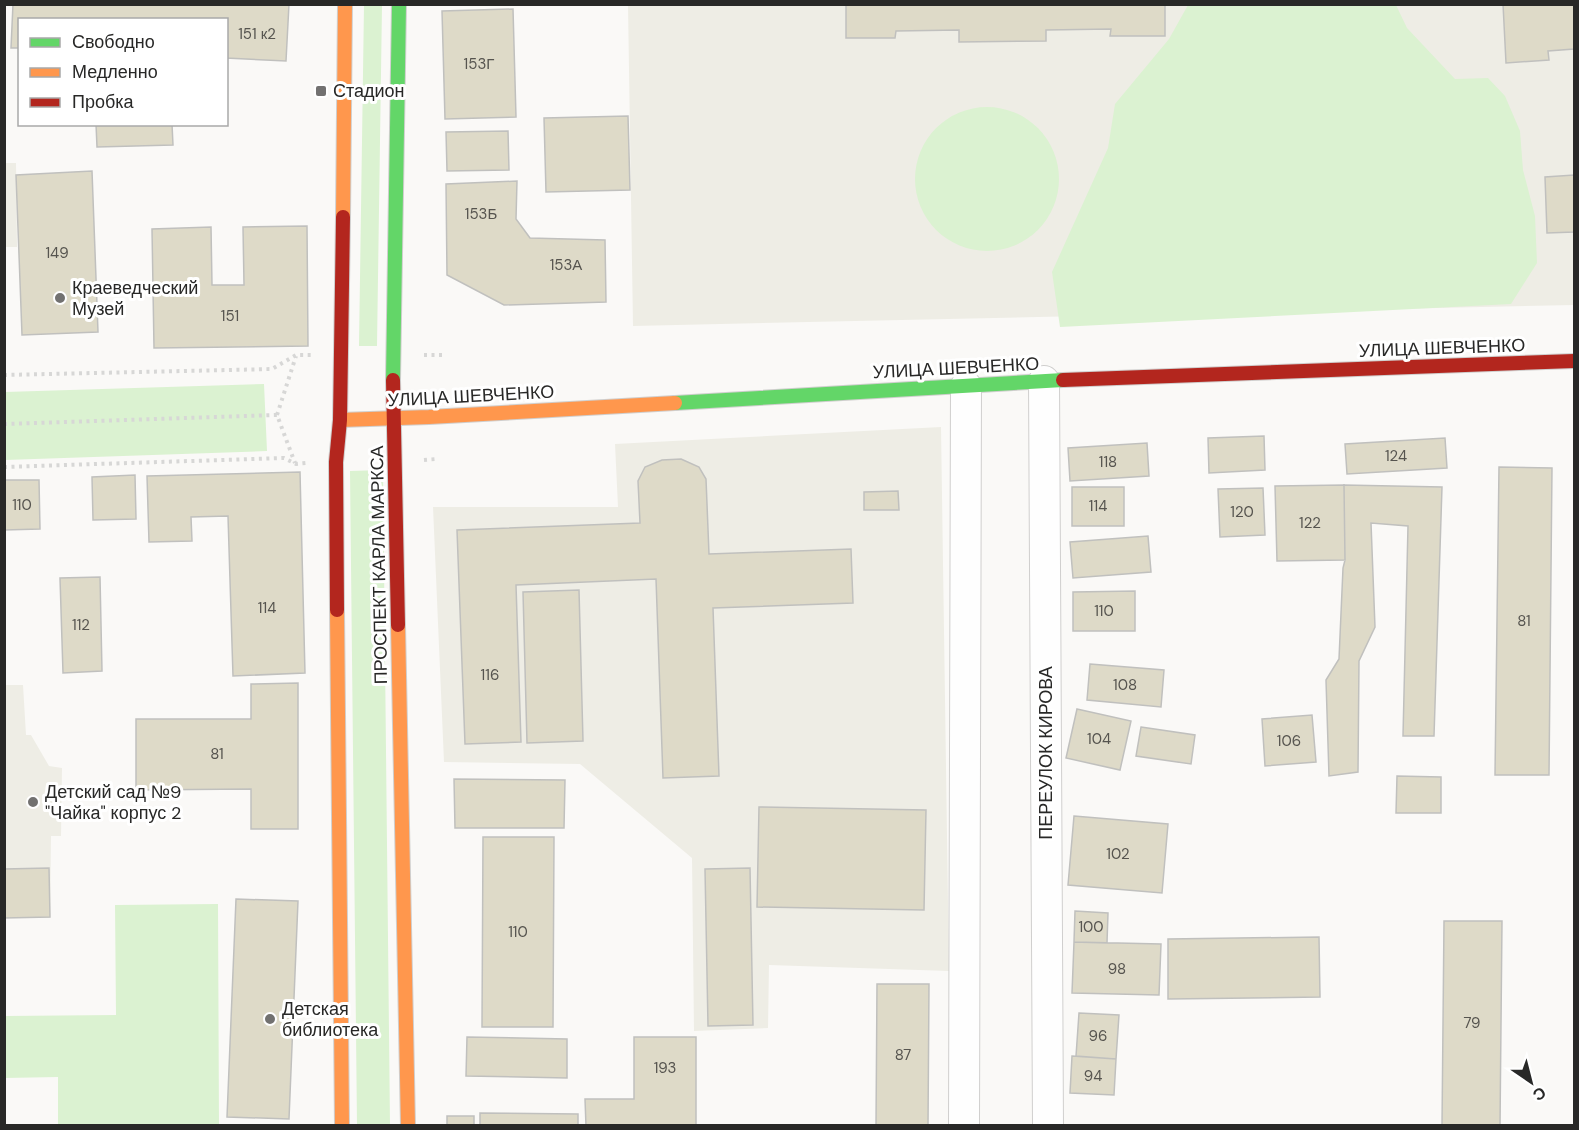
<svg xmlns="http://www.w3.org/2000/svg" width="1579" height="1130" font-family="'DM Sans',sans-serif">
	<style>
		.built { fill: #eeede5 }
		.green { fill: #dbf2d1 }
		.building { fill: #dedac8; stroke: #c0c0be; stroke-width: 1.5 }
		.lines { fill: none; stroke-linecap: round; stroke-linejoin: round }
		.street-casing { stroke: #d0cfce; stroke-width: 32 }
		.fast-casing { stroke: #d0cfce; stroke-width: 16 }
		.slow-casing { stroke: #d0cfce; stroke-width: 16 }
		.jam-casing { stroke: #d0cfce; stroke-width: 16 }
		.path { stroke: #d7d7d6; stroke-width: 4; stroke-dasharray: 3 4.5; stroke-linecap: butt }
		.street { stroke: #fefefe; stroke-width: 30 }
		.fast { stroke: #63d668; stroke-width: 14 }
		.slow { stroke: #ff974d; stroke-width: 14 }
		.jam { stroke: #b3261e; stroke-width: 14 }
		.poi-dot { fill: #727170; stroke: #fff; stroke-width: 2 }
		.labels { text-anchor: middle; dominant-baseline: central; stroke-width: 6; stroke-linejoin: round; paint-order: stroke }
		.number-label { font-size: 15px; fill: #56544f }
		.poi-label { font-size: 18px; fill: #282827; stroke: #fff; text-anchor: start }
		.street-label { font-size: 18px; fill: #282827; stroke: #fff }
	</style>
	<rect width="100%" height="100%" fill="#faf9f7"/>
	<path class="built" d="M628,5h946v300l-941,21z
		M4,163h12l1,84h-12z
		M941,427l8,544 -180,-6 -1,63 -74,3 -2,-173 -112,-94 -136,-2 -11,-255h185l-3,-63z
		M5,685h18l3,50h5l18,31 13,2 -1,68h-10l-1,82 -45,-1z"/>
	<path class="green" d="M364,5h18l-5,341h-18z
		M1188,5h208l11,23 48,51 33,-1 17,18 15,35 3,39 12,46 2,47 -26,41 -451,23 -8,-55 56,-124 7,-44 54,-65z
		M915 179a72 72 0 1 1 144 0a72 72 0 1 1-144 0Z
		M264,384l3,67 -262,9v-68z
		M383,470l7,655h-33l-7,-654z
		M218,904l1,221h-161v-48l-53,1v-62l111,-1 -1,-110z"/>
	<path class="building" d="M13,4h276l-3,57 -60,-3v-38h-206v28h-9z
		M846,4h319v32h-55l1,-7 -65,1v11l-87,1v-12l-63,1 -1,7h-49z
		M1503,4h71v45l-26,2 1,9 -43,3z
		M513,9l3,108 -71,2 -3,-108z
		M628,116l2,74 -84,2 -2,-74z
		M96,124h76l1,21 -76,2z
		M508,131l1,39 -62,1 -1,-39z
		M92,171l6,161 -76,3 -6,-160z
		M1574,175v57l-27,1 -2,-56z
		M517,181l-1,38 14,19 75,2 1,62 -102,3 -57,-30 -1,-91z
		M307,226l1,120 -154,2 -2,-119 59,-2 1,58h32l-1,-58z
		M1264,436l1,34 -56,3 -1,-35z
		M1445,438l2,30 -100,6 -2,-30z
		M1147,443l2,33 -79,5 -2,-33z
		M681,459l18,8 7,12 3,75 142,-5 2,54 -140,5 6,168 -56,2 -7,-199 -140,6 5,157 -56,2 -8,-214 183,-7 -2,-42 7,-14 17,-7z
		M1499,467l53,1 -3,307h-54z
		M300,472l5,201 -72,3 -5,-160 -37,1 1,24 -43,1 -2,-66z
		M135,475l1,44 -43,1 -1,-43z
		M4,480h35l1,49 -36,1z
		M1344,485l1,75 -68,1 -2,-75z
		M1344,485l98,2 -8,249h-31l5,-210 -37,-3 4,104 -16,34 -1,111 -29,4 -3,-96 13,-21 4,-91 2,-8z
		M1072,487h52v39h-52z
		M1263,488l2,47 -45,2 -2,-48z
		M898,491l1,19h-35v-18z
		M1148,536l3,36 -78,6 -3,-36z
		M100,577l2,94 -39,2 -3,-95z
		M579,590l4,151 -56,2 -4,-151z
		M1135,591v40h-62v-39z
		M1090,664l74,6 -3,37 -74,-7z
		M298,683v146h-47v-40l-115,1v-71h115v-35z
		M1077,709l54,12 -11,49 -54,-12z
		M1312,715l4,47 -51,4 -3,-47z
		M1141,727l54,8 -4,29 -55,-8z
		M1397,776l44,1v36h-45z
		M454,779l111,1 -1,48h-109z
		M759,807l167,3 -2,100 -167,-3z
		M1074,816l94,8 -6,69 -94,-8z
		M483,837h71l-1,190h-71z
		M49,868l1,49 -46,1v-49z
		M750,868l3,157 -45,1 -3,-157z
		M236,899l62,2 -9,218 -62,-2z
		M1075,911l33,2 -1,30 -33,-1z
		M1444,921h58l-2,205h-58z
		M1319,937l1,60 -152,2v-60z
		M1074,942l87,2 -2,51 -87,-2z
		M877,984h52l-1,142h-52z
		M1079,1013l40,2 -3,44 -40,-3z
		M467,1037l100,2v39l-101,-2z
		M634,1037h62v89h-110l-1,-27h49z
		M1072,1056l44,3 -2,36 -44,-2z
		M480,1113l98,1v12h-98z
		M447,1116h27v10h-27z"/>
	<g class="lines">
		<defs>
			<path id="street" d="M1044,381l4,745
				M964,1126l2,-740"/>
			<path id="fast" d="M393,380l6,-376
				M675,403l388,-23"/>
			<path id="slow" d="M343,217l2,-213
				M340,420l89,-3 246,-14
				M337,610l5,516
				M398,625l10,501"/>
			<path id="jam" d="M393,380l5,245
				M1063,380l511,-19
				M337,610l-1,-148 4,-42 3,-203"/>
		</defs>
		<use href="#street" class="street-casing"/>
		<use href="#fast" class="fast-casing"/>
		<use href="#slow" class="slow-casing"/>
		<use href="#jam" class="jam-casing"/>
		<path class="path" d="M424,355h18
			M4,375l268,-6 24,-14h16
			M277,415l19,-59
			M4,424l273,-9 18,48
			M424,460l12,-1
			M4,467l280,-9 12,6 10,-1"/>
		<use href="#street" class="street"/>
		<use href="#fast" class="fast"/>
		<use href="#slow" class="slow"/>
		<use href="#jam" class="jam"/>
	</g>
	<g class="poi-dot">
		<rect x="315" y="85" width="12" height="12" rx="3"/>
		<circle cx="60" cy="298" r="6"/>
		<circle cx="33" cy="802" r="6"/>
		<circle cx="270" cy="1019" r="6"/>
	</g>
	<g class="labels">
		<g class="number-label">
			<text x="257" y="34">151 к2</text>
			<text x="479" y="64">153Г</text>
			<text x="481" y="214">153Б</text>
			<text x="57" y="253">149</text>
			<text x="566" y="265">153А</text>
			<text x="230" y="316">151</text>
			<text x="1396" y="456">124</text>
			<text x="1108" y="462">118</text>
			<text x="22" y="505">110</text>
			<text x="1098" y="506">114</text>
			<text x="1242" y="512">120</text>
			<text x="1310" y="523">122</text>
			<text x="267" y="608">114</text>
			<text x="1104" y="611">110</text>
			<text x="1524" y="621">81</text>
			<text x="81" y="625">112</text>
			<text x="490" y="675">116</text>
			<text x="1125" y="685">108</text>
			<text x="1099" y="739">104</text>
			<text x="1289" y="741">106</text>
			<text x="217" y="754">81</text>
			<text x="1118" y="854">102</text>
			<text x="1091" y="927">100</text>
			<text x="518" y="932">110</text>
			<text x="1117" y="969">98</text>
			<text x="1472" y="1023">79</text>
			<text x="1098" y="1036">96</text>
			<text x="903" y="1055">87</text>
			<text x="665" y="1068">193</text>
			<text x="1093" y="1076">94</text>
		</g>
		<g class="poi-label">
			<text x="333" y="91">Стадион</text>
			<text x="72" y="288">Краеведческий<tspan x="72" dy="21">Музей</tspan></text>
			<text x="45" y="792">Детский сад №9<tspan x="45" dy="21">"Чайка" корпус 2</tspan></text>
			<text x="282" y="1009">Детская<tspan x="282" dy="21">библиотека</tspan></text>
		</g>
		<g class="street-label">
			<text transform="translate(1442 348) rotate(-2)">УЛИЦА ШЕВЧЕНКО</text>
			<text transform="translate(956 368) rotate(-3)">УЛИЦА ШЕВЧЕНКО</text>
			<text transform="translate(471 396) rotate(-3)">УЛИЦА ШЕВЧЕНКО</text>
			<text transform="translate(379 565) rotate(-91)">ПРОСПЕКТ КАРЛА МАРКСА</text>
			<text transform="translate(1046 753) rotate(-90)">ПЕРЕУЛОК КИРОВА</text>
		</g>
	</g>
	<rect width="1579" height="1130" fill="none" stroke="#282827" stroke-width="12"/>
	<rect x="18" y="18" width="210" height="108" fill="#ffffff" stroke="#a9a9a9" stroke-width="1.5"/>
	<rect x="30" y="38" width="30" height="9" fill="#63d668" stroke="#a9a9a9" stroke-width="1.5"/>
	<text x="72" y="48" font-size="18" fill="#282827">Свободно</text>
	<rect x="30" y="68" width="30" height="9" fill="#ff974d" stroke="#a9a9a9" stroke-width="1.5"/>
	<text x="72" y="78" font-size="18" fill="#282827">Медленно</text>
	<rect x="30" y="98" width="30" height="9" fill="#b3261e" stroke="#a9a9a9" stroke-width="1.5"/>
	<text x="72" y="108" font-size="18" fill="#282827">Пробка</text>
	<g transform="translate(1531 1082) rotate(145)" stroke="#ffffff" stroke-width="4.5" paint-order="stroke">
	<path d="M0-4.5L10 22L0 15L-10 22Z" fill="#282827"/>
	<text y="-9" font-size="16" font-weight="bold" text-anchor="middle" fill="#282827">С</text>
	</g>
</svg>
